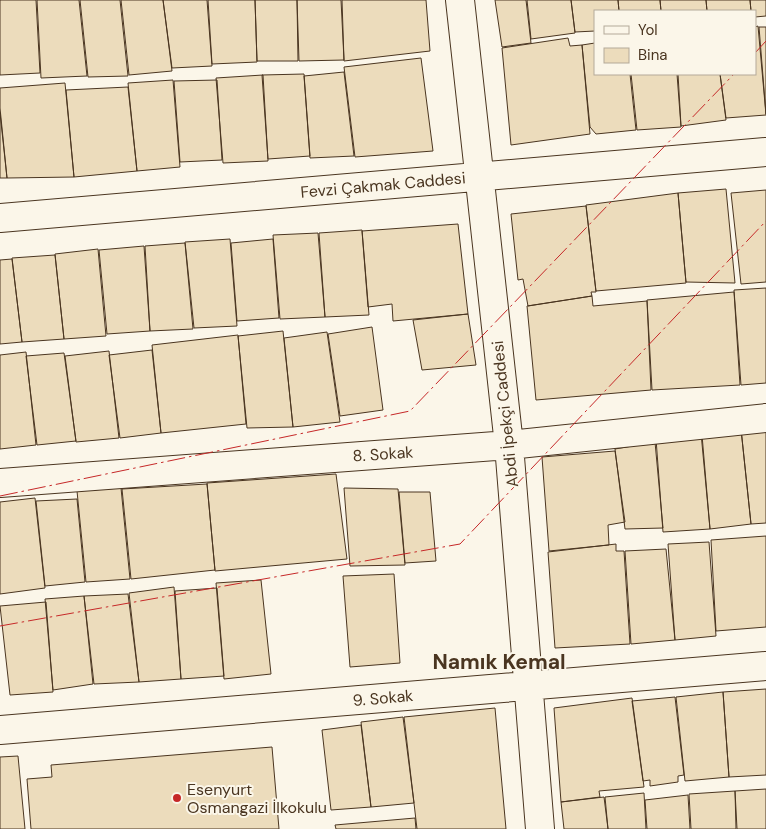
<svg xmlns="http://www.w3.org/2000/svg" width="766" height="829" font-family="'DM Sans',sans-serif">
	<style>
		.building { fill: #ecdcbc; stroke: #4a3520 }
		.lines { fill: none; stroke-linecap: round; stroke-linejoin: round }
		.street-casing { stroke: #4a3520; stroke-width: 30 }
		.street { stroke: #fbf6e9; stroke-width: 28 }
		.power { stroke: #c62828; stroke-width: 1; stroke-dasharray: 18 4 2.5 4; stroke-linecap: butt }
		.poi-dot { fill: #c62828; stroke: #fbf6e9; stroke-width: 2 }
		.labels { text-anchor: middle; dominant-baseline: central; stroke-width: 4; stroke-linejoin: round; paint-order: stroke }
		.street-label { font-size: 16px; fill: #4a3520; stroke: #fbf6e9 }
		.poi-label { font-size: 16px; fill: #4a3520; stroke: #fbf6e9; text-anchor: start }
		.district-label { font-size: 21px; font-weight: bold; fill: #4a3520; stroke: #fbf6e9 }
	</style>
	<rect width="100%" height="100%" fill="#fbf6e9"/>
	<path class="building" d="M0,0h36l4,73 -40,2z
		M37,0h42l8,76 -46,2z
		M80,0h40l8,76 -40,1z
		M121,0h42l9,71 -43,4z
		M163,0h44l5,66 -40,2z
		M208,0h47l2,62 -45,2z
		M255,0h42l1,61h-41z
		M297,0h44l3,60 -45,1z
		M342,0h84l4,51 -86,10z
		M495,0h31l5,43 -29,4z
		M527,0h44l4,33 -44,6z
		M571,0h47l1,11h-24v20l-20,1z
		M618,0h42l1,11h-42z
		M660,0h46l1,11h-46z
		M706,0h44l1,11h-44z
		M750,0h16v16l-11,1v-6h-4z
		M758,26l8,89 -40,3 -6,-44h35v-47z
		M759,27h7v87z
		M568,38l2,8 12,-1 8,89 -79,11 -9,-97z
		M595,43v31h35l6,56 -40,4 -6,-7 -8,-82z
		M421,58l12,93 -78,6 -11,-90z
		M344,72l10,84 -44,2 -6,-82z
		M304,74l6,82 -42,3 -6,-84z
		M631,74h46l4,53 -44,3z
		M678,74h42l6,46 -45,6z
		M263,75l5,86 -45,2 -7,-85z
		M173,80l7,87 -43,4 -9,-88z
		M217,80l5,80 -42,2 -6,-81z
		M65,83l9,94 -67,1 -7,-70v-20z
		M128,87l9,84 -63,6 -8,-87z
		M0,113l7,65h-7z
		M726,189l9,94 -49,-1 -8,-89z
		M766,190v92l-25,2 -10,-91z
		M678,193l8,90 -90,8 -10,-86z
		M586,206l10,86h-5l1,4 -64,10 -5,-27 -5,1 -7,-66z
		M458,224l10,90 -75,7 -1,-17 -24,3 -6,-76z
		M362,230l7,85 -44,2 -6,-84z
		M318,233l7,84 -45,2 -7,-84z
		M230,239l7,87 -43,2 -9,-86z
		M273,239l6,79 -42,3 -6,-78z
		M185,243l8,86 -43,2 -5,-85z
		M144,246l6,85 -43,3 -8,-84z
		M98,249l8,87 -42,3 -9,-85z
		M55,255l9,84 -42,3 -10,-84z
		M12,259l10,83 -22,2v-84z
		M766,288v95l-25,2 -7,-95z
		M734,292l6,93 -88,5 -5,-90z
		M592,296l1,10 54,-5 4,89 -115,10 -9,-94z
		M468,314l8,51 -54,5 -9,-50z
		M372,327l11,83 -43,6 -12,-82z
		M283,331l10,96 -46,1 -9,-92z
		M327,332l13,90 -47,5 -9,-89z
		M238,335l8,89 -85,9 -9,-88z
		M152,350l9,83 -41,5 -11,-83z
		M109,351l10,87 -43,4 -11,-86z
		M26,352l10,93 -36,4v-94z
		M64,353l12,88 -39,4 -11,-89z
		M766,428v95l-15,1 -10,-95z
		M741,429l10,95 -41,5 -9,-96z
		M702,435l8,94 -47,3 -7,-93z
		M655,442l8,86 -38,1 -10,-80z
		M615,451l10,71 -17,3 1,20 -60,6 -7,-94z
		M336,474l11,85 -132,12 -8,-88z
		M207,484l8,86 -84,9 -9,-90z
		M121,488l9,91 -44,3 -9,-91z
		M344,488l54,1 7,76 -55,1z
		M399,492h31l6,69 -31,2z
		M35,498l10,90 -45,6v-92z
		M77,499l8,83 -40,4 -9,-85z
		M766,536v91l-50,4 -5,-91z
		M709,542l7,94 -41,4 -7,-96z
		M616,544v7h8l6,93 -75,4 -7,-96z
		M666,549l9,91 -44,4 -6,-93z
		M394,574l6,89 -50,4 -7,-91z
		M261,580l10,94 -47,5 -8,-96z
		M174,587l7,92 -42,3 -10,-89z
		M217,588l7,88 -43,3 -6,-88z
		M128,594l11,88 -45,2 -10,-88z
		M84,596l9,88 -40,6 -8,-91z
		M46,602l7,90 -43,3 -10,-89z
		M766,689v86l-37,2 -6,-85z
		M723,692l6,85 -44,4 -9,-84z
		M675,697l9,78 -6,1v6l-28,4v-6l-7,1 -11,-80z
		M632,698l12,89 -45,4 1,6 -39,5 -7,-94z
		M495,708l11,121h-89l-13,-112z
		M403,717l11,86 -43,4 -10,-85z
		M361,725l10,82 -40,3 -9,-80z
		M272,747l7,82h-248l-4,-50 25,-2 -1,-12z
		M18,756l7,73h-25v-72z
		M766,789v40h-29l-2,-38z
		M735,791l1,38h-45l-2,-35z
		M644,793l2,36h-38l-3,-32z
		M688,795l2,34h-43l-2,-29z
		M604,797l4,32h-44l-3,-27z
		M415,818l1,11h-80l-1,-4z"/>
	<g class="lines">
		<defs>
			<path id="street" d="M460,0l49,445 31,384
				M0,218l766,-66
				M0,483l509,-38 257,-27
				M0,730l766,-64"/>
		</defs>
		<use href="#street" class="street-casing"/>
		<use href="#street" class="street"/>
		<path class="power" d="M755,53l11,-12
			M0,496l410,-85 324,-337
			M0,626l460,-82 306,-323"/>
	</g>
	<circle class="poi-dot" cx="177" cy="798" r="5"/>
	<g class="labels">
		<g class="street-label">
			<text transform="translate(383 185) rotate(-5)">Fevzi Çakmak Caddesi</text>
			<text transform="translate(505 414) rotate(-96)">Abdi İpekçi Caddesi</text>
			<text transform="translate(383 454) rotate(-4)">8. Sokak</text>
			<text transform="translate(383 698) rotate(-5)">9. Sokak</text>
		</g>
		<g class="poi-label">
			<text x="187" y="789">Esenyurt<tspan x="187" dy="18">Osmangazi İlkokulu</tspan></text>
		</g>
		<g class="district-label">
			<text x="499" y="662">Namık Kemal</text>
		</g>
	</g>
	<rect x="594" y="10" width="162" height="65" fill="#fbf6e9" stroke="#b4a999"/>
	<rect x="604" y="26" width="25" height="8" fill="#fbf6e9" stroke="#b4a999"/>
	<text x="638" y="35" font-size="15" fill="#4a3520">Yol</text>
	<rect x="604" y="48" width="25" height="15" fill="#ecdcbc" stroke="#b4a999"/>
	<text x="638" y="60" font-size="15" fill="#4a3520">Bina</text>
</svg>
